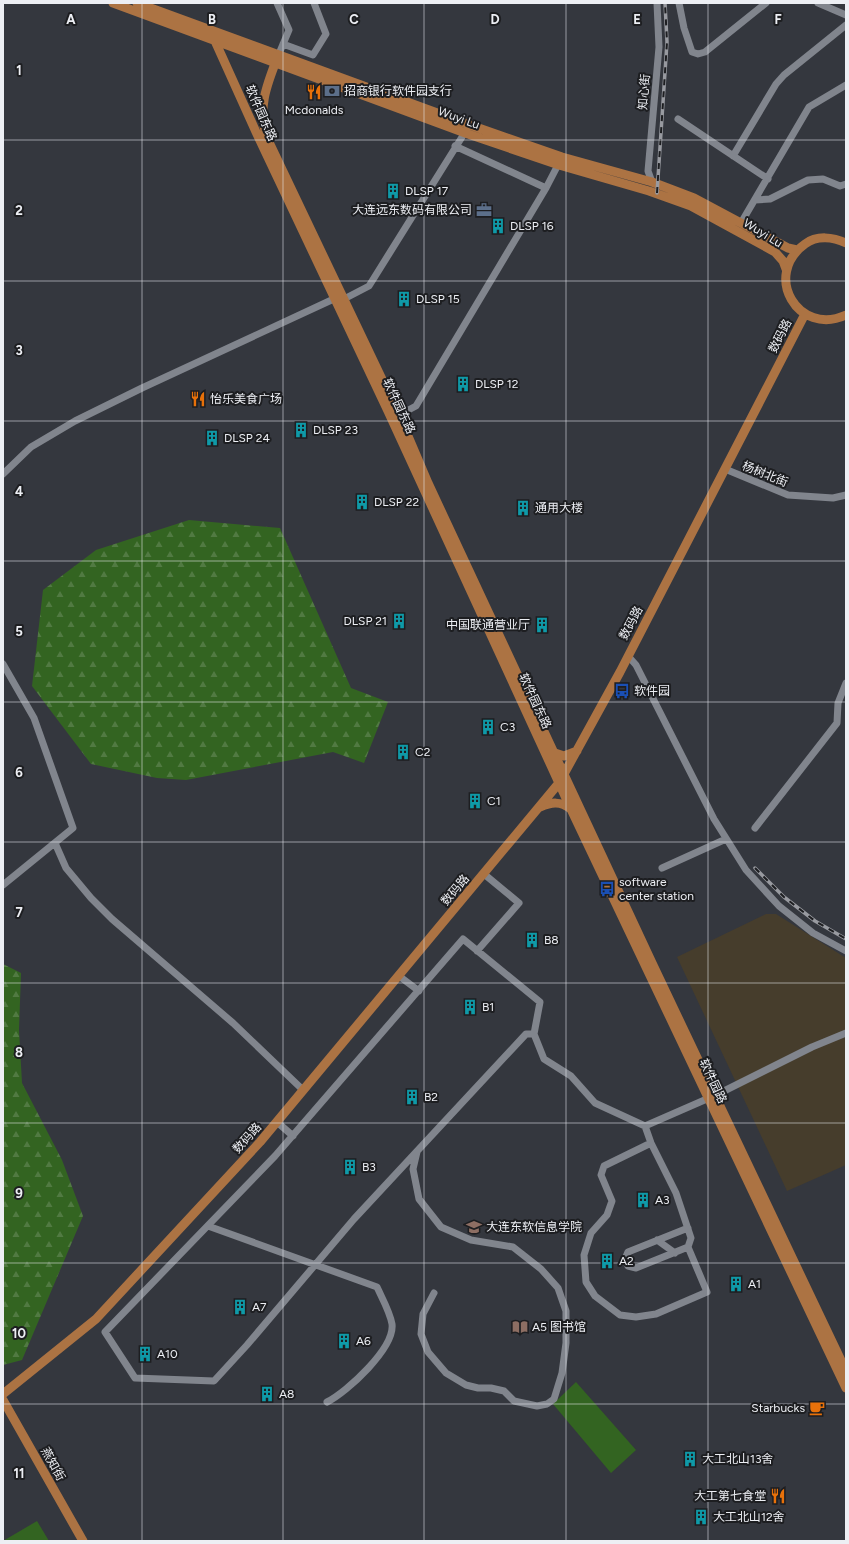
<svg xmlns="http://www.w3.org/2000/svg" width="849" height="1544" font-family="Figtree,'Noto Sans SC',sans-serif">
	<style>
		.industrial { fill: #463d2c }
		.grass { fill: #336421 }
		.forest { fill: url(#forest-firs) }
		.lines { fill: none; stroke-linecap: round; stroke-linejoin: round }
		.minor { stroke: #81858d; stroke-width: 7 }
		.major { stroke: #ac7343; stroke-width: 9 }
		.rail-casing { stroke: #989aa0; stroke-width: 3.5 }
		.rail { stroke: #1d1e21; stroke-width: 2; stroke-dasharray: 6; stroke-linecap: butt }
		.grid { fill: none; stroke: #edeff4; stroke-width: 1; stroke-opacity: 0.55 }
		.labels { text-anchor: middle; dominant-baseline: central; stroke-width: 4; stroke-linejoin: round; paint-order: stroke }
		.poi-label { font-size: 12px; fill: #edeff4; stroke: #1d1e21; text-anchor: start }
		.street-label { font-size: 12px; fill: #edeff4; stroke: #1d1e21 }
		.grid-label { font-size: 13px; text-anchor: middle; font-weight: bold; fill: #edeff4; stroke: #1d1e21; stroke-width: 4; stroke-linejoin: round; paint-order: stroke }
	</style>
	<defs>
		<pattern id="forest-firs" width="22" height="20" patternUnits="userSpaceOnUse"><rect width="22" height="20" fill="#336421"/><path d="M5 1l3.5 6h-7zM16 11l3.5 6h-7z" fill="#517a42"/></pattern>
	</defs>
	<rect width="100%" height="100%" fill="#34373e"/>
	<path class="industrial" d="M766,914h10l70,44v207l-59,26 -110,-234z"/>
	<path class="grass" d="M576,1382l60,68 -25,23 -58,-69z
		M37,1521l12,20h-46z"/>
	<path class="forest" d="M189,520l91,8 71,160 37,14 -24,61 -31,-11 -147,28 -29,-2 -66,-14 -59,-78 11,-96 53,-40z
		M3,964l18,9 -2,57 3,53 40,77 21,56 -61,144 -19,5z"/>
	<g class="lines">
		<path class="minor" d="M277,3l12,27 -11,26
			M679,3l5,25 8,24 6,2 7,-2 61,-49
			M818,3l28,12
			M283,44l30,11 13,-21 -12,-31
			M678,119l90,60
			M455,146l91,42
			M733,156l43,-72 8,-9 62,-50
			M652,182l-4,-11 11,-124 -2,-44
			M755,200l15,-1 38,-19 15,-1 17,7 6,-2
			M741,223l68,-116 37,-22
			M344,299l25,-13 98,-157
			M399,415l17,-9 130,-218 14,-27
			M725,469l63,26 45,3 13,-3
			M3,474l28,-27 44,-26 67,-33 196,-91
			M628,656l8,9 78,154 32,51 33,36 34,27 33,18
			M3,664l31,54 39,110 -70,57
			M755,828l82,-105 1,-20 8,-20
			M55,843l11,25 25,30 21,21 121,104 70,67
			M662,868l64,-29
			M463,939l77,63 -6,32h-8l-172,185 -107,126 -33,36 -79,-3 -30,-46 170,-176z
			M477,951l42,-48 -35,-29
			M399,976l20,15
			M534,1034l10,25 27,17 24,27 50,23 71,-31 96,-48 34,-14
			M277,1122l16,14
			M645,1126l6,17 25,50 15,45 -3,9 19,45 -51,22 -20,3 -16,-2 -25,-19 -9,-14 -2,-27 7,-22 16,-18 5,-14 -11,-26 3,-9 47,-23
			M417,1152l-4,17 6,30 22,28 30,13 42,7 28,22 17,19 8,23v32l-4,30 -8,26 -7,5 -10,2 -23,-5 -10,-10 -13,-3h-13l-12,-3 -20,-12 -18,-21 -7,-18 2,-20 11,-21
			M208,1226l169,61c5,11 13,25 15,37 3,24 -45,68 -65,78
			M657,1240l18,13
			M688,1247l-52,21 -8,-2 -3,-7 3,-7 60,-24"/>
		<path class="major" d="M113,3l355,131 91,31 90,26 42,15 84,46 8,9 3,8
			M137,3l333,122 92,32 90,25 42,16 94,50 9,2
			M215,41l41,91 132,279 183,398 275,579
			M278,56c-11,28 -21,52 -11,82l132,277 29,68 224,480 194,408
			M846,243c-13,-6 -29,-8 -41,1 -43,31 -7,93 41,71
			M555,753l9,3 13,-5
			M540,807c12,-5 20,-6 31,2
			M3,1394l93,-75 164,-177 299,-359 61,-111 185,-358
			M3,1400l80,141"/>
		<defs>
			<path id="rail" d="M657,193l10,-151 -2,-39
				M755,868l29,29 31,24 31,18"/>
		</defs>
		<use href="#rail" class="rail-casing"/>
		<use href="#rail" class="rail"/>
	</g>
	<path class="grid" d="M142,3v1538M283,3v1538M424,3v1538M566,3v1538M708,3v1538M3,140h843M3,281h843M3,421h843M3,561h843M3,702h843M3,842h843M3,983h843M3,1123h843M3,1263h843M3,1404h843"/>
	<defs>
		<symbol id="bank-bare" viewBox="-9 -9 18 18"><path d="M-6-4H6V4H-6ZM0-2.3a2.3 2.3 0 1 0 0 4.6a2.3 2.3 0 1 0 0-4.6Z" fill="#5c6f8a" stroke="#1d1e21" stroke-width="2.5" paint-order="stroke"/></symbol>
		<symbol id="restaurant-bare" viewBox="-9 -9 18 18"><path d="M-5-6h1v4h1v-4h1v4h1v-4h1v5L-1.5 .5V6h-2V.5L-5-1ZM5-6V6H3V1.5H1.5Q1.5-4 5-6Z" fill="#e8710a" stroke="#1d1e21" stroke-width="2.5" paint-order="stroke"/></symbol>
		<symbol id="building-bare" viewBox="-9 -9 18 18"><path d="M-4-6H4V6H1V3H-1V6H-4ZM-2.5-4.3h1.7v1.8h-1.7ZM.8-4.3h1.7v1.8H.8ZM-2.5-1h1.7V.8h-1.7ZM.8-1h1.7V.8H.8Z" fill="#0f9aa8" stroke="#1d1e21" stroke-width="2.5" paint-order="stroke"/></symbol>
		<symbol id="office-bare" viewBox="-9 -9 18 18"><path d="M-6-3h4V-5.5h4V-3h4V5H-6ZM-1-4.5V-3h2v-1.5ZM-6 0V1H6V0Z" fill="#5c6f8a" stroke="#1d1e21" stroke-width="2.5" paint-order="stroke"/></symbol>
		<symbol id="bus-bare" viewBox="-9 -9 18 18"><path d="M-5-6H5V4H4V6H2V4H-2V6H-4V4H-5ZM-3.5-4V0h7V-4ZM-3.5 1.2v1.5H-2V1.2ZM2 1.2v1.5H3.5V1.2Z" fill="#1a4fb4" stroke="#1d1e21" stroke-width="2.5" paint-order="stroke"/></symbol>
		<symbol id="university-bare" viewBox="-9 -9 18 18"><path d="M0-5L7-2L0 1L-7-2ZM-4 1L0 2.5L4 1V4Q0 6-4 4Z" fill="#8d6e63" stroke="#1d1e21" stroke-width="2.5" paint-order="stroke"/></symbol>
		<symbol id="library-bare" viewBox="-9 -9 18 18"><path d="M-6-4Q-3-5.5-.7-3.5V5Q-3 3-6 4ZM6-4Q3-5.5 .7-3.5V5Q3 3 6 4Z" fill="#8d6e63" stroke="#1d1e21" stroke-width="2.5" paint-order="stroke"/></symbol>
		<symbol id="cafe-bare" viewBox="-9 -9 18 18"><path d="M-5.5-4.5H6V0H3Q3 3.5 0 3.5H-2.5Q-5.5 3.5-5.5 0ZM3-3.2v2h1.7v-2ZM-6 4.5H4V6H-6Z" fill="#e8710a" stroke="#1d1e21" stroke-width="2.5" paint-order="stroke"/></symbol>
	</defs>
	<g fill-rule="evenodd">
		<use href="#bank-bare" x="321" y="80" width="22" height="22"/>
		<use href="#restaurant-bare" x="303" y="81" width="22" height="22"/>
		<use href="#building-bare" x="382" y="180" width="22" height="22"/>
		<use href="#office-bare" x="473" y="199" width="22" height="22"/>
		<use href="#building-bare" x="487" y="215" width="22" height="22"/>
		<use href="#building-bare" x="393" y="288" width="22" height="22"/>
		<use href="#building-bare" x="452" y="373" width="22" height="22"/>
		<use href="#restaurant-bare" x="187" y="388" width="22" height="22"/>
		<use href="#building-bare" x="290" y="419" width="22" height="22"/>
		<use href="#building-bare" x="201" y="427" width="22" height="22"/>
		<use href="#building-bare" x="351" y="491" width="22" height="22"/>
		<use href="#building-bare" x="512" y="497" width="22" height="22"/>
		<use href="#building-bare" x="388" y="610" width="22" height="22"/>
		<use href="#building-bare" x="531" y="614" width="22" height="22"/>
		<use href="#bus-bare" x="611" y="680" width="22" height="22"/>
		<use href="#building-bare" x="477" y="716" width="22" height="22"/>
		<use href="#building-bare" x="392" y="741" width="22" height="22"/>
		<use href="#building-bare" x="464" y="790" width="22" height="22"/>
		<use href="#bus-bare" x="596" y="878" width="22" height="22"/>
		<use href="#building-bare" x="521" y="929" width="22" height="22"/>
		<use href="#building-bare" x="459" y="996" width="22" height="22"/>
		<use href="#building-bare" x="401" y="1086" width="22" height="22"/>
		<use href="#building-bare" x="339" y="1156" width="22" height="22"/>
		<use href="#building-bare" x="632" y="1189" width="22" height="22"/>
		<use href="#university-bare" x="463" y="1216" width="22" height="22"/>
		<use href="#building-bare" x="596" y="1250" width="22" height="22"/>
		<use href="#building-bare" x="725" y="1273" width="22" height="22"/>
		<use href="#building-bare" x="229" y="1296" width="22" height="22"/>
		<use href="#library-bare" x="509" y="1316" width="22" height="22"/>
		<use href="#building-bare" x="333" y="1330" width="22" height="22"/>
		<use href="#building-bare" x="134" y="1343" width="22" height="22"/>
		<use href="#building-bare" x="256" y="1383" width="22" height="22"/>
		<use href="#cafe-bare" x="806" y="1397" width="22" height="22"/>
		<use href="#building-bare" x="679" y="1448" width="22" height="22"/>
		<use href="#restaurant-bare" x="767" y="1485" width="22" height="22"/>
		<use href="#building-bare" x="690" y="1506" width="22" height="22"/>
	</g>
	<g class="labels">
		<g class="poi-label">
			<text x="344" y="91">招商银行软件园支行</text>
			<text x="314" y="110" text-anchor="middle">Mcdonalds</text>
			<text x="405" y="191">DLSP 17</text>
			<text x="472" y="210" text-anchor="end">大连远东数码有限公司</text>
			<text x="510" y="226">DLSP 16</text>
			<text x="416" y="299">DLSP 15</text>
			<text x="475" y="384">DLSP 12</text>
			<text x="210" y="399">怡乐美食广场</text>
			<text x="313" y="430">DLSP 23</text>
			<text x="224" y="438">DLSP 24</text>
			<text x="374" y="502">DLSP 22</text>
			<text x="535" y="508">通用大楼</text>
			<text x="387" y="621" text-anchor="end">DLSP 21</text>
			<text x="530" y="625" text-anchor="end">中国联通营业厅</text>
			<text x="634" y="691">软件园</text>
			<text x="500" y="727">C3</text>
			<text x="415" y="752">C2</text>
			<text x="487" y="801">C1</text>
			<text x="619" y="882">software<tspan x="619" dy="14">center station</tspan></text>
			<text x="544" y="940">B8</text>
			<text x="482" y="1007">B1</text>
			<text x="424" y="1097">B2</text>
			<text x="362" y="1167">B3</text>
			<text x="655" y="1200">A3</text>
			<text x="486" y="1227">大连东软信息学院</text>
			<text x="619" y="1261">A2</text>
			<text x="748" y="1284">A1</text>
			<text x="252" y="1307">A7</text>
			<text x="532" y="1327">A5 图书馆</text>
			<text x="356" y="1341">A6</text>
			<text x="157" y="1354">A10</text>
			<text x="279" y="1394">A8</text>
			<text x="805" y="1408" text-anchor="end">Starbucks</text>
			<text x="702" y="1459">大工北山13舍</text>
			<text x="766" y="1496" text-anchor="end">大工第七食堂</text>
			<text x="713" y="1517">大工北山12舍</text>
		</g>
		<g class="street-label">
			<text transform="translate(644 92) rotate(-85)">知心街</text>
			<text transform="translate(261 113) rotate(66)">软件园东路</text>
			<text transform="translate(459 118) rotate(20)">Wuyi Lu</text>
			<text transform="translate(763 233) rotate(32)">Wuyi Lu</text>
			<text transform="translate(780 336) rotate(-63)">数码路</text>
			<text transform="translate(399 406) rotate(65)">软件园东路</text>
			<text transform="translate(765 474) rotate(22)">杨树北街</text>
			<text transform="translate(631 623) rotate(-62)">数码路</text>
			<text transform="translate(535 701) rotate(65)">软件园东路</text>
			<text transform="translate(455 890) rotate(-50)">数码路</text>
			<text transform="translate(713 1081) rotate(65)">软件园路</text>
			<text transform="translate(247 1138) rotate(-48)">数码路</text>
			<text transform="translate(53 1464) rotate(61)">燕知街</text>
		</g>
	</g>
	<g class="grid-label">
		<text x="71" y="24">A</text>
		<text x="212" y="24">B</text>
		<text x="354" y="24">C</text>
		<text x="495" y="24">D</text>
		<text x="637" y="24">E</text>
		<text x="778" y="24">F</text>
		<text x="19" y="75">1</text>
		<text x="19" y="215">2</text>
		<text x="19" y="355">3</text>
		<text x="19" y="496">4</text>
		<text x="19" y="636">5</text>
		<text x="19" y="777">6</text>
		<text x="19" y="917">7</text>
		<text x="19" y="1057">8</text>
		<text x="19" y="1198">9</text>
		<text x="19" y="1338">10</text>
		<text x="19" y="1478">11</text>
	</g>
	<rect width="849" height="1544" fill="none" stroke="#edeff4" stroke-width="8"/>
</svg>
